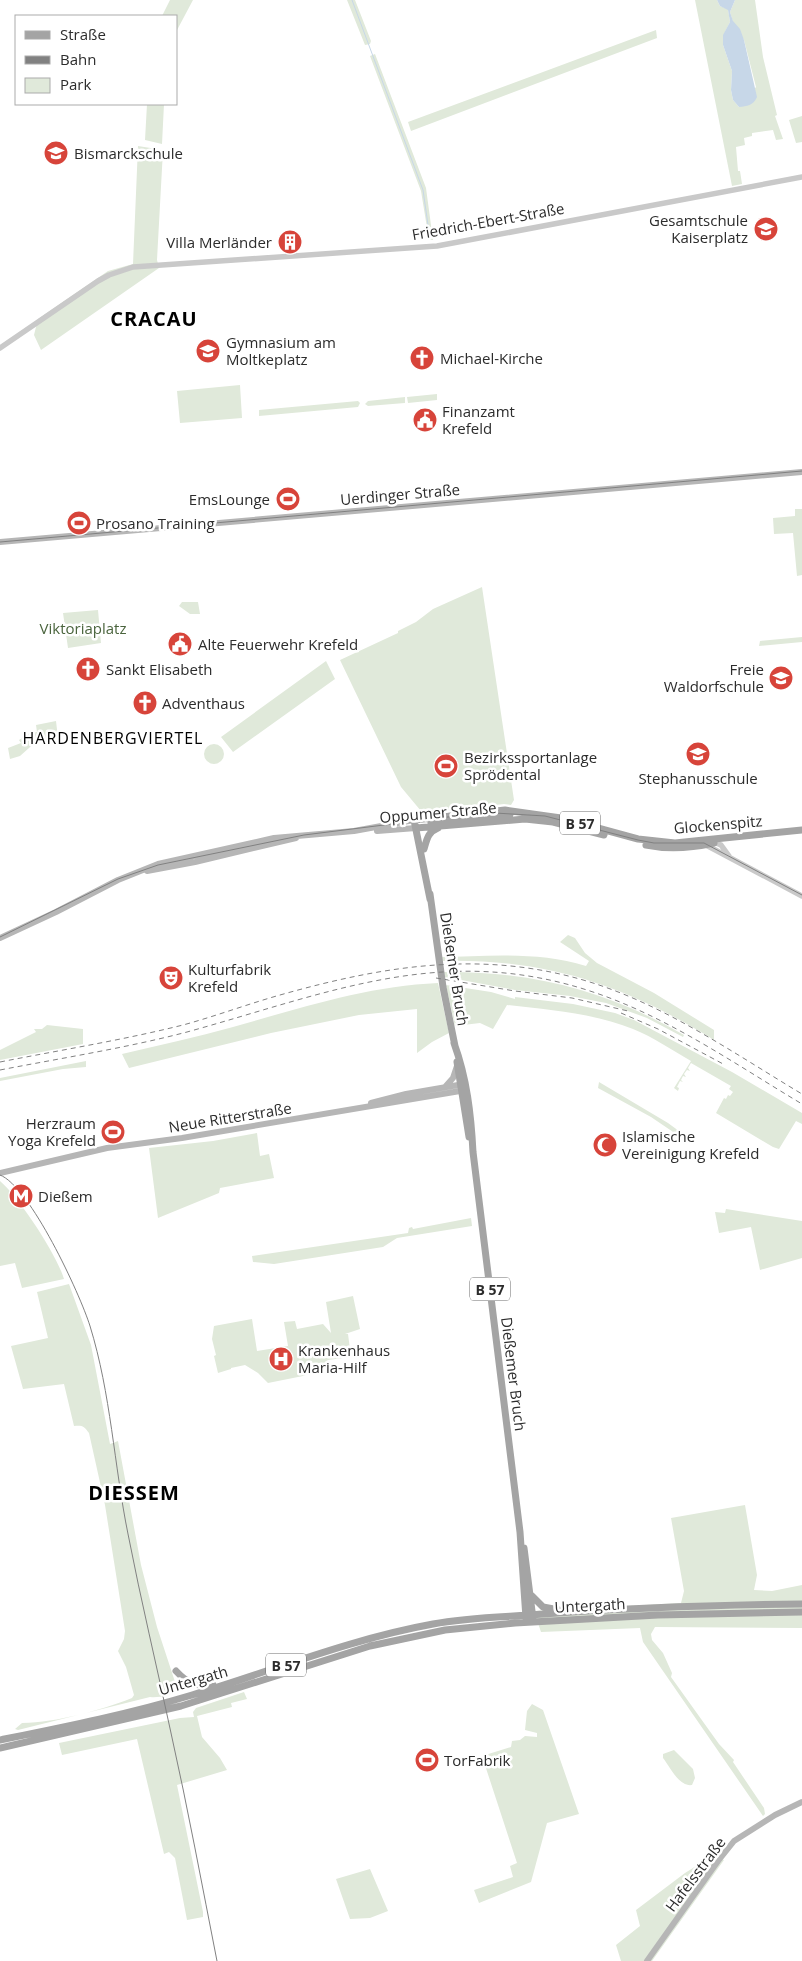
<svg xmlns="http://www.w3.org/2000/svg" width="802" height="1961" font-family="'Open Sans',sans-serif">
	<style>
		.green { fill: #e0e9da }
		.water { fill: #c7d7e8 }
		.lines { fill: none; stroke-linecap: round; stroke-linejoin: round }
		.stream { stroke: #c7d7e8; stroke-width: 1 }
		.tertiary { stroke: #c9c9c9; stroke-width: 5.5 }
		.secondary { stroke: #b6b6b6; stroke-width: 6 }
		.primary { stroke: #a4a4a4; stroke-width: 7 }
		.tram { stroke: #818181; stroke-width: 1 }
		.rail { stroke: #818181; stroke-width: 1; stroke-dasharray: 5 4; stroke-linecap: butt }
		.labels { text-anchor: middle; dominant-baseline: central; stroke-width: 5; stroke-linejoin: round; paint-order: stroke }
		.shield { fill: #fff; stroke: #6b6b6b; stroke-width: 1 }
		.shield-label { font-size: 14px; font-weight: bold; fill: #2c2c2c }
		.poi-label { font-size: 15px; fill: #2c2c2c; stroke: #fff; text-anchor: start }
		.street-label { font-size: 15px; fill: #2c2c2c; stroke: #fff }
		.park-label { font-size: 15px; fill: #4a643d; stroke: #fff }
		.neighbourhood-label { font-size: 16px; letter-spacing: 1px; fill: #000; stroke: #fff }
		.district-label { font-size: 20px; font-weight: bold; letter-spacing: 1px; fill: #000; stroke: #fff }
	</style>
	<rect width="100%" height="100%" fill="#fff"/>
	<path class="green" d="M170,0h23l-17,32v-16h-14z
		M347,0h8l16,41 -1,3 -5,1z
		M695,0h22l3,6 8,3 2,13 -5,10 -2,13 9,26 -1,19 2,10 6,7 17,-20 -12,-47 -11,-18 -3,-10 5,-12h20l8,57 14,58 -2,1 8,23 -7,1 -3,-10 -21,3v3l-8,2 1,7 -9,2 2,24h2l2,13 -10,2z
		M656,30l1,8 -246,93 -3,-9z
		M375,54l51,134 7,52h-4l-8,-49 -51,-135z
		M147,104h17l-2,40 -17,-4z
		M802,116v26l-6,1 -7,-23z
		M138,146l25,4 -6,110 2,8 -118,82 -7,-15 4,-16 70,-48 25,-7z
		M240,385l2,33 -62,5 -3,-32z
		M437,394v6l-29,3 -1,-6z
		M405,397v6l-37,3 -3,-2 3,-3z
		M358,401l2,2 -2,4 -99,9v-6z
		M795,509h7v66l-5,1 -4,-43 -19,1 -1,-16 22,-2z
		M482,587l32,213 -3,5 -7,-1 -77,9 -6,-2 -20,-24 -61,-127 58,-27v-2l18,-9 17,-13z
		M182,602h16l2,12h-10l-11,-8z
		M98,610l3,33 -33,5 -5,-35z
		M802,637v5l-43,4 1,-5z
		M326,661l9,18 -102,73 -12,-15z
		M56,721l2,17 -20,2 -18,16 -10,3 -2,-11 13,-5 -2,-3 11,-7 7,-1 -1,-7z
		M204 754a10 10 0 1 1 20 0a10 10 0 1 1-20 0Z
		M568,935l7,3 10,15 12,10 57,30 60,37v10c-89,-55 -169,-82 -275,-79v-4c50,-1 99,-6 147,9l3,-5 -29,-19z
		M444,972c88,-1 164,19 240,63l-1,2 -36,-19 -41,-15 -36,-7 -55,-6 -70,-13z
		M438,983l11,50 -17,9 -15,11v-44l-58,6 -88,18 -142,35 -7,-14c37,-9 75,-17 111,-27 67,-19 135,-41 205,-44z
		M446,985l45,7 24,7v-2l58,7 42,9 19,7 98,52 70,41v11l-6,-3 -17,28 -6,-2 -57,-34 8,-15 2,1 2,-4 2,1 3,-4 -4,-3 2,-3 -40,-23 -3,5 2,3 -3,-1 -3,4 2,3 -3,-1 -2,4 2,2 -3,-1 -3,6 2,1 -1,3 -4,-3 17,-27c-19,-11 -38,-24 -58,-32 -40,-16 -84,-19 -126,-24l-14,24 -13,-6 -25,3z
		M47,1025l36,4v15l-83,16v-10l36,-18 -2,-3h8z
		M86,1061v6l-23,2 -63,12v-3z
		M599,1082l69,41 15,11h8l2,3 -11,1 -31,-21 -53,-29z
		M257,1133l3,23 9,-2 5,24 -54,10 -1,5 -61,25 -9,-70 64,-7z
		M0,1181c19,16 57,74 64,98l-42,9 -7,-25 -15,3z
		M726,1209l76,12v37l-42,12 -9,-43 -32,6 -4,-21 10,1z
		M471,1218l1,8 -75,12 -14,9 -109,17 -21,-2 -1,-6 156,-23 1,-5 3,-1 1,2z
		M69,1284l22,61 19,99 8,-3 23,124 16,62 21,64c-9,4 -18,7 -28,6l-132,33 -3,-1 7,-6c36,-1 77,-12 110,-25l2,-3 -8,-28 -8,-16 6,-12 1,-8 -20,-126 -16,-72c-5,-7 -7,-8 -15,-7l-10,-42 -41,5 -12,-43 37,-8 -11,-46z
		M353,1296l7,33 -15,5h3l3,23 -23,3 -11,11 -14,5 -35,7 -10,-10 -13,-8 -14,3v1l-13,4 -4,-17 2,-1 -4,-16 2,-13 38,-7 5,32 31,-5 -4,-24 11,-1 2,8 26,-5 8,9 -5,-31z
		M745,1505l12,70 -3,15 18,1 30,-6v43l-147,-1 -4,7 1,6 11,13 9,20 -1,4 48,67 15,16 -1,2 31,46 1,6 -2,2 -120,-174 -3,-14 -99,4 -7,-21 147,-8 3,-12 -13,-73z
		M244,1692l3,7 -16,4 1,4 -35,9 5,21 18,21 7,12 -50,15 26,127v5l-16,3 -12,-62 -6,-6 -5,2 -27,-115 -75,16 -3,-12 121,-25 14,-1 -1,-5 3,-4z
		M532,1704l11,6 36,104 -32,9 -16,59 -52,21 -5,-13 39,-13 -3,-11 7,-3 -35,-107 29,-9 1,-6 8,-1 5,-4 12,1v-4l-12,-3 2,-19z
		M674,1750l19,19 2,9 -3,7c-13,2 -22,-18 -29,-27v-4z
		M712,1856l12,4 -72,101h-31l-5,-16 24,-19 -4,-16 49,-37z
		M370,1869l18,42 -18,7 -20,1 -14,-40z"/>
	<path class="water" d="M717,0h18l-5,12 3,9 7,8 4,11 13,57c-4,9 -10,9 -18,10l-6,-7 -2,-10 1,-19 -9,-26v-10l7,-13 -2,-12 -8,-4z"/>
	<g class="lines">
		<path class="stream" d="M352,0l71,190 7,49"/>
		<path class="tertiary" d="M0,348l98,-67 11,-6 24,-8 304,-21 365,-69
			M712,841l9,4 8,11
			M706,845l96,51"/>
		<path class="secondary" d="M0,542l802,-70
			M377,831l39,-3
			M147,871l48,-9 101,-24
			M0,938l56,-26 62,-32 40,-16 116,-26 80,-7 60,-11
			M445,1087l8,-9 4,-12
			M371,1103l35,-9 58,-10
			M0,1173l107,-25 75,-10 284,-48
			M647,1961l71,-100 16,-20 41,-26 27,-13"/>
		<path class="primary" d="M431,823l79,-9
			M416,828l109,-9 28,3 51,13
			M646,845c24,5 45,3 68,-2
			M424,849c3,-10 4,-17 14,-21
			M430,894l13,93 12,59
			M430,899l-16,-79 91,-10 56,8 77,21 37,4 127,-13
			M454,1043c13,36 17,71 19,109l47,380 6,86
			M457,1062l12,75
			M524,1548l9,71
			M532,1596l11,11 16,3
			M176,1671c11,12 21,16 37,14
			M0,1740c64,-13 129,-26 192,-45 80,-24 158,-56 241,-71 36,-7 73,-7 110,-10 86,-6 172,-9 259,-10
			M0,1748l181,-42 189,-60 75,-16 70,-7 143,-8 144,-3"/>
		<path class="tram" d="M0,542l802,-71
			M0,937l118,-58 40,-14 146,-30 144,-18 47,-4 50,3 93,24 16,3h50l98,52
			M0,1175c30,11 80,119 90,151 21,68 24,139 38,208 13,67 29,133 43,199 17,76 31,152 46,228"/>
		<path class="rail" d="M436,978l79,13 57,7 56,13
			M621,1013l37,16 67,36
			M0,1062c61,-12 123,-22 183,-37 33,-9 65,-21 97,-30 106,-30 206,-46 313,-12 75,24 142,71 209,111
			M0,1070c62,-12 126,-22 187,-38 142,-39 257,-90 406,-40 75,25 142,72 209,112"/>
	</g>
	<defs>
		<symbol id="school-disc" viewBox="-11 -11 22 22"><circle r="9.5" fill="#d7443a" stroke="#fff"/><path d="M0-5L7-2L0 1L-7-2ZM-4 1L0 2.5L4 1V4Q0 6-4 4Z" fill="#fff"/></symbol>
		<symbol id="building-disc" viewBox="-11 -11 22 22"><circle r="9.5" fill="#d7443a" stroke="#fff"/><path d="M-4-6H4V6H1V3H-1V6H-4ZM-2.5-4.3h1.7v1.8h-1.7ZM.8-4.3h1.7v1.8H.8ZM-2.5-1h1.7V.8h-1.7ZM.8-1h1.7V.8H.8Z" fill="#fff"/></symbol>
		<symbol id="church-disc" viewBox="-11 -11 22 22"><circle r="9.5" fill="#d7443a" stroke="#fff"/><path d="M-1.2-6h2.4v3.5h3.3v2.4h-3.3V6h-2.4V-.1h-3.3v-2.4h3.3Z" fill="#fff"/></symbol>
		<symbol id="civic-disc" viewBox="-11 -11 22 22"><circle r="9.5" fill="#d7443a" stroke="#fff"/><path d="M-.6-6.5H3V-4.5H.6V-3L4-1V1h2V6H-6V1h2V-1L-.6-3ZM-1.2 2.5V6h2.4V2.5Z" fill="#fff"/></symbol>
		<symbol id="stadium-disc" viewBox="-11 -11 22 22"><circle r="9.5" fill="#d7443a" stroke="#fff"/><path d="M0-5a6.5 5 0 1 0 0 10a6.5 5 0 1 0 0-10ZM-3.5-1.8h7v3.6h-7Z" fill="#fff"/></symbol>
		<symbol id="theatre-disc" viewBox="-11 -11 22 22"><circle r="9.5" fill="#d7443a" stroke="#fff"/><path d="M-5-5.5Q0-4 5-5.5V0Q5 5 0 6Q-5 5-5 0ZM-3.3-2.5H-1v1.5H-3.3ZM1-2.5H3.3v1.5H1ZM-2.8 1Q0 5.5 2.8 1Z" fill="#fff"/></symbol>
		<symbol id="mosque-disc" viewBox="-11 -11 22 22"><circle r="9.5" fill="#d7443a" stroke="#fff"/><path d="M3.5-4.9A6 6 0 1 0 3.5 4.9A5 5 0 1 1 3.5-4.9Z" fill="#fff"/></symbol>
		<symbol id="metro-disc" viewBox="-11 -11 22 22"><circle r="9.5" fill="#d7443a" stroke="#fff"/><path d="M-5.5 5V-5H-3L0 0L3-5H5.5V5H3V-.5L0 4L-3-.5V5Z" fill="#fff"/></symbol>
		<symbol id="hospital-disc" viewBox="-11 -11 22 22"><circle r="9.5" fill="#d7443a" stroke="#fff"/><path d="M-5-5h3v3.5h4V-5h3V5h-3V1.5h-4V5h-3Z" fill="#fff"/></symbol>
	</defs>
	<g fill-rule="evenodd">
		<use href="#school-disc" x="42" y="139" width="28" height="28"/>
		<use href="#school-disc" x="752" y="215" width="28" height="28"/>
		<use href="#building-disc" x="276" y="228" width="28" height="28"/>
		<use href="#school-disc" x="194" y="337" width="28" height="28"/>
		<use href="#church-disc" x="408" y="344" width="28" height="28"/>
		<use href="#civic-disc" x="411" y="406" width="28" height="28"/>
		<use href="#stadium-disc" x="274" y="485" width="28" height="28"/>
		<use href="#stadium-disc" x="65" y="509" width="28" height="28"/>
		<use href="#civic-disc" x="166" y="630" width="28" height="28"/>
		<use href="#church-disc" x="74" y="655" width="28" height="28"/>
		<use href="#school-disc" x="767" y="664" width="28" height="28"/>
		<use href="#church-disc" x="131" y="689" width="28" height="28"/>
		<use href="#school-disc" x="684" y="740" width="28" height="28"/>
		<use href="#stadium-disc" x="432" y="752" width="28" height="28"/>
		<use href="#theatre-disc" x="157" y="964" width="28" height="28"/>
		<use href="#stadium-disc" x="99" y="1118" width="28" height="28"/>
		<use href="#mosque-disc" x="591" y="1131" width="28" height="28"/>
		<use href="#metro-disc" x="7" y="1182" width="28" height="28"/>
		<use href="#hospital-disc" x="267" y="1345" width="28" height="28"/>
		<use href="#stadium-disc" x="413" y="1746" width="28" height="28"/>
	</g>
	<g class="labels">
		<g class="shield">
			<rect x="560" y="811.5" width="40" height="23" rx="4"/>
			<rect x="470" y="1277.5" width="40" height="23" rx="4"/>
			<rect x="266" y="1653.5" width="40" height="23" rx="4"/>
		</g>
		<g class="shield-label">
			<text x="580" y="823">B 57</text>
			<text x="490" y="1289">B 57</text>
			<text x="286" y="1665">B 57</text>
		</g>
		<g class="poi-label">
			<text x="74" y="153">Bismarckschule</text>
			<text x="748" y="220" text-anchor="end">Gesamtschule<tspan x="748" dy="17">Kaiserplatz</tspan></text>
			<text x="272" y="242" text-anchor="end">Villa Merländer</text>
			<text x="226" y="342">Gymnasium am<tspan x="226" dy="17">Moltkeplatz</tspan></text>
			<text x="440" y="358">Michael-Kirche</text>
			<text x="442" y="411">Finanzamt<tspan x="442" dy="17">Krefeld</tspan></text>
			<text x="270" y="499" text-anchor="end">EmsLounge</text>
			<text x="96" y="523">Prosano Training</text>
			<text x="198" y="644">Alte Feuerwehr Krefeld</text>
			<text x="106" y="669">Sankt Elisabeth</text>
			<text x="764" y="669" text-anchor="end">Freie<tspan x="764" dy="17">Waldorfschule</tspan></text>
			<text x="162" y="703">Adventhaus</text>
			<text x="464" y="757">Bezirkssportanlage<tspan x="464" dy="17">Sprödental</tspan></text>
			<text x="698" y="778" text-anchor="middle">Stephanusschule</text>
			<text x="188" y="969">Kulturfabrik<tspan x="188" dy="17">Krefeld</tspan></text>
			<text x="96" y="1123" text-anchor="end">Herzraum<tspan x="96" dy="17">Yoga Krefeld</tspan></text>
			<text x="622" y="1136">Islamische<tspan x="622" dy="17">Vereinigung Krefeld</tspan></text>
			<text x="38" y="1196">Dießem</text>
			<text x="298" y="1350">Krankenhaus<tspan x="298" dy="17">Maria-Hilf</tspan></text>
			<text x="444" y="1760">TorFabrik</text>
		</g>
		<g class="street-label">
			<text transform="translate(488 221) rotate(-10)">Friedrich-Ebert-Straße</text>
			<text transform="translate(400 494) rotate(-5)">Uerdinger Straße</text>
			<text transform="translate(438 812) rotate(-5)">Oppumer Straße</text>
			<text transform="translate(718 824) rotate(-5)">Glockenspitz</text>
			<text transform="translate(455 969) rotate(81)">Dießemer Bruch</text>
			<text transform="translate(230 1117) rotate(-9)">Neue Ritterstraße</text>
			<text transform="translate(514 1374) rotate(83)">Dießemer Bruch</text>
			<text transform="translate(590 1605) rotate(-3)">Untergath</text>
			<text transform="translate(193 1680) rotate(-16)">Untergath</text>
			<text transform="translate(695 1874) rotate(-53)">Hafelsstraße</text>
		</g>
		<g class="park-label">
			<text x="83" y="628">Viktoriaplatz</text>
		</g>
		<g class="neighbourhood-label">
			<text x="113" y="738">HARDENBERGVIERTEL</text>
		</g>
		<g class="district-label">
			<text x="154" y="318">CRACAU</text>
			<text x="134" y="1492">DIESSEM</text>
		</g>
	</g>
	<rect x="15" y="15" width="162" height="90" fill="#ffffff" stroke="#ababab"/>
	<rect x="25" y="31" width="25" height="8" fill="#a4a4a4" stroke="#ababab"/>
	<text x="60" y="40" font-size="15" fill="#2c2c2c">Straße</text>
	<rect x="25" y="56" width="25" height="8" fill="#818181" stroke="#ababab"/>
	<text x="60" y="65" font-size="15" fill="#2c2c2c">Bahn</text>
	<rect x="25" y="78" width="25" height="15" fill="#e0e9da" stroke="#ababab"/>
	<text x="60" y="90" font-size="15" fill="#2c2c2c">Park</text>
</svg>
